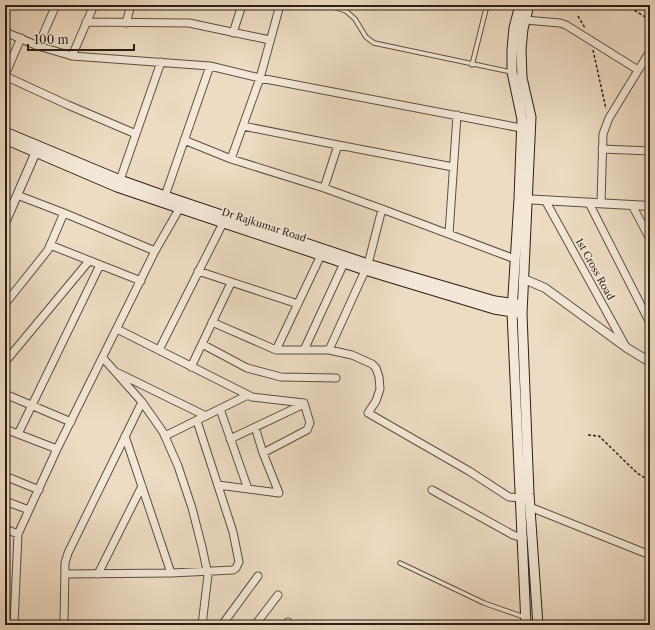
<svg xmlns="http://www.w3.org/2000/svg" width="655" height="630" font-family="'Libre Caslon Text',serif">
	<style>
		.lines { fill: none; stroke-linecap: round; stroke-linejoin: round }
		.service-casing { stroke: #5d4e42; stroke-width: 5.5 }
		.minor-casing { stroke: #5d4e42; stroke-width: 9 }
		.tertiary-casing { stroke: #5d4e42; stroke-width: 10 }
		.secondary-casing { stroke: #2d1e17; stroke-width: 11 }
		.path { stroke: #2d1e17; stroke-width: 1.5; stroke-dasharray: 3 2; stroke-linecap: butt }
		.service { stroke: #f3e8d7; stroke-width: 3.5 }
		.minor { stroke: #f3e8d7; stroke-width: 7 }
		.tertiary { stroke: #f3e8d7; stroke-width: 8 }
		.secondary { stroke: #f3e8d7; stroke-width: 9 }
		.labels { text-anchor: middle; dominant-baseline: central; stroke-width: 3.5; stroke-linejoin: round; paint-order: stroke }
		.street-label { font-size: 10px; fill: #2d1e17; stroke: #f3e8d7 }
	</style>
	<rect width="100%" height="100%" fill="#eddcc2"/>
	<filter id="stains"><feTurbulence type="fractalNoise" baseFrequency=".005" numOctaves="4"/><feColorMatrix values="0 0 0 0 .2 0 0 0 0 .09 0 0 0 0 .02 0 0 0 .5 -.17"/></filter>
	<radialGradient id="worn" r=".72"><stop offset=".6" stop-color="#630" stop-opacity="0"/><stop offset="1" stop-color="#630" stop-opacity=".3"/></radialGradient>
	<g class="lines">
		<defs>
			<path id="service" d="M328,5l18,6 9,8 11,18 8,6 137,29
				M472,65l15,-60
				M400,563l84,40 40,14"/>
			<path id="minor" d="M525,20l35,3 6,2 72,45
				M86,22l103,1 81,17
				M126,23l5,-18
				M5,32l33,14 34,10 138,10 50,12 266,51
				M233,33l9,-28
				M38,46l18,-41
				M72,56l22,-51
				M5,75l16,-37
				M5,76l63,29 68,29
				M243,126l95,19 115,22
				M184,140l47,19 93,29 58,21 133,50
				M602,149l48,2
				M231,159l29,-81 20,-73
				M120,180l41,-118
				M324,188l14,-43
				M17,195l47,18 91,38
				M165,196l45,-130
				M545,200l81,147
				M589,203l61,120
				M601,203l2,-69 6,-16 41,-67
				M632,205l18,34
				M449,234l8,-119
				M50,245l91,36
				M198,271l100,33
				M5,304l43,-54 16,-37
				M212,322l64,28h53l23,5 20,9 4,4 3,9 1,12 -4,12 -8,12 101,58 40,26 12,1
				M117,329l135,68 52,6
				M202,344l45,24 34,9 55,1
				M159,350l64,-127
				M276,350l45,-95
				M304,350l40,-87
				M329,350l39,-86 14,-55
				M103,358l39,44 21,30 15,34 14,42 10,39 6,28 -6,50
				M5,362l84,-101
				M191,367l40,-84
				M118,373l88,43
				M5,394l66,28
				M220,409l28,80
				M5,429l52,20
				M18,434l82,-169
				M125,436l46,137
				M165,436l83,-41
				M230,439l74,-35
				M263,453l44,-23 3,-7 -6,-20
				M5,476l34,14
				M218,485l61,8 -16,-40 -8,-26
				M432,490l81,45 10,3
				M5,501l24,9
				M530,507l120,48
				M5,529l13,5
				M65,574l106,-1 62,-3 3,-2 3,-6 -6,-30 -36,-111
				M98,574l44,-88
				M14,625l4,-91 39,-85 98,-198 27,-47
				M64,625l1,-62 3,-10 74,-151
				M222,625l36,-49
				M255,625l23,-30
				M285,625l3,-3"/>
			<path id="tertiary" d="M522,199l128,7
				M5,223l33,-76
				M524,279l21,9 82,60 23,14"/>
			<path id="secondary" d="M520,5l-6,23 -2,21v23l10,47 -3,80 -7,113 14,313
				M529,5l-6,24 -2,20 1,29 9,39 -9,197 7,180 9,131
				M5,132l115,48 45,16 203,68 127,37 22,3
				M5,139l112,48 62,21 186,62 129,39 23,4"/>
		</defs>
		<use href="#service" class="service-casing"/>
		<use href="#minor" class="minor-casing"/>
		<use href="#tertiary" class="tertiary-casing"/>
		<use href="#secondary" class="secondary-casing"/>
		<path class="path" d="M626,5l24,15
			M578,16l7,12
			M593,50l13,59
			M588,435l11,1 38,37 13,8"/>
		<use href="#service" class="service"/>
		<use href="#minor" class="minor"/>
		<use href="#tertiary" class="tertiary"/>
		<use href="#secondary" class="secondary"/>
	</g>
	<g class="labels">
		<g class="street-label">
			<text transform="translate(264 225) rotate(18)">Dr Rajkumar Road</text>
			<text transform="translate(595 269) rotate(61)">1st Cross Road</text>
		</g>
	</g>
	<rect width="655" height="630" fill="none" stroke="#eddcc2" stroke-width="20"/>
	<rect x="6" y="6" width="643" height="618" fill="none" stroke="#2d1e17" stroke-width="2"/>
	<rect x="10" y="10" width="635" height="610" fill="none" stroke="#2d1e17"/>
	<path d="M28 44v6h106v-6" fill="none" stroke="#2d1e17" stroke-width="2"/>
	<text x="34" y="44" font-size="12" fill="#2d1e17" stroke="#f3e8d7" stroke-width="3" paint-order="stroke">100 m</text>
	<rect width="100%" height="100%" filter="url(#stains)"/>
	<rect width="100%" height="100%" fill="url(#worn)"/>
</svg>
